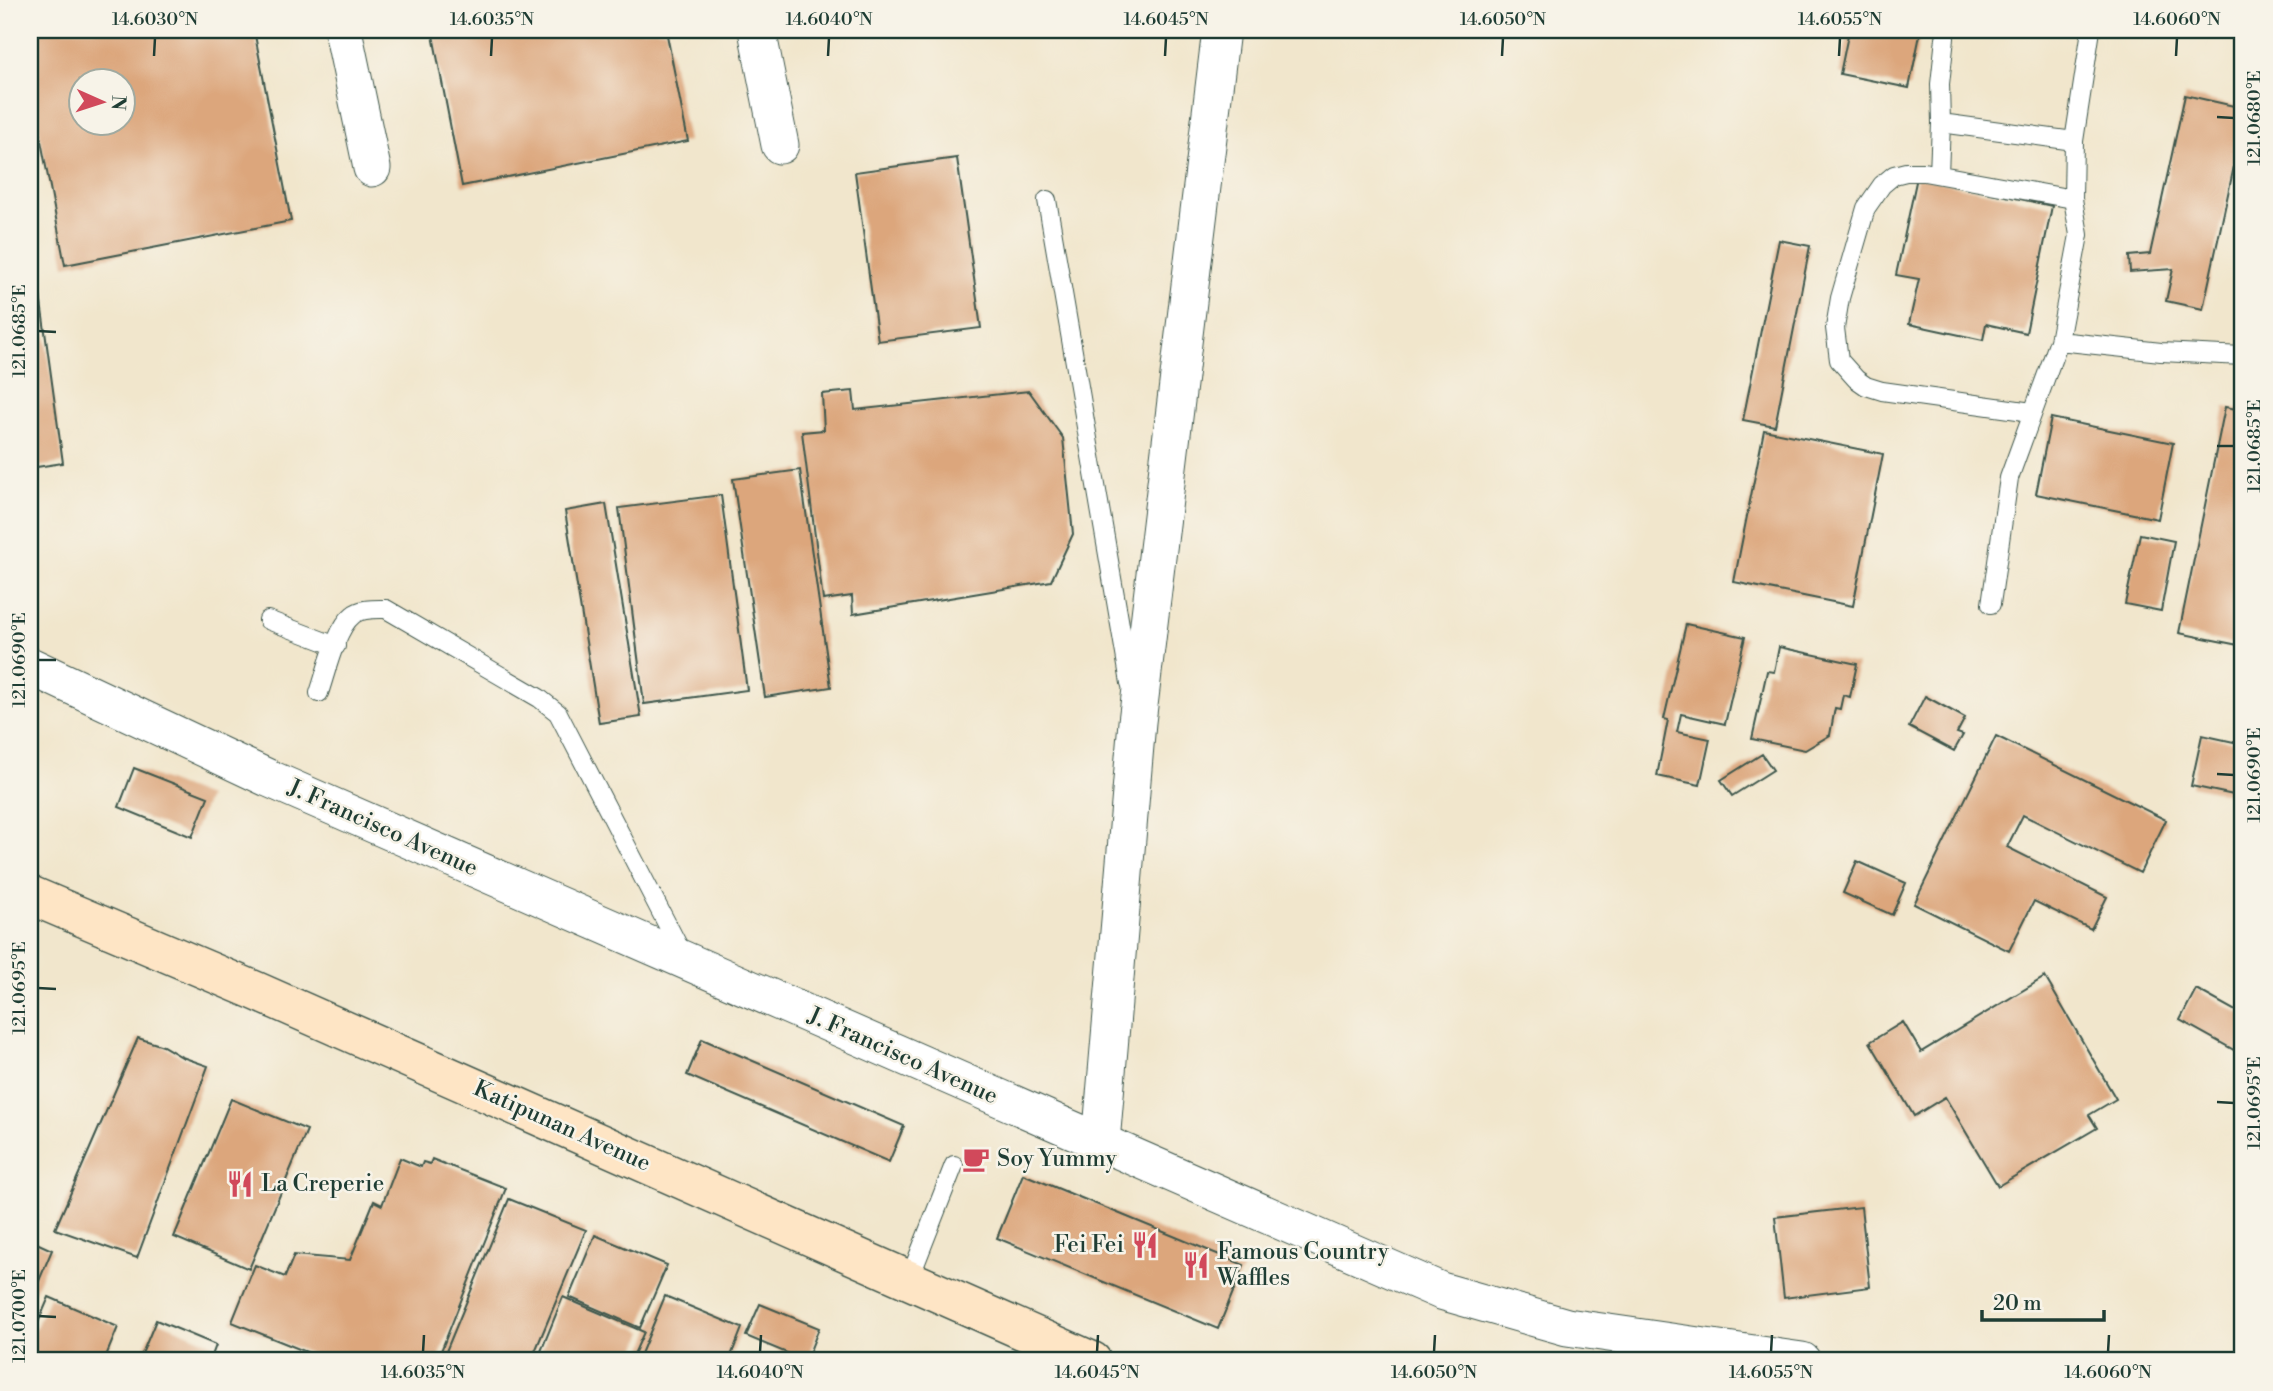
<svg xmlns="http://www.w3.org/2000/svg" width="2273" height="1391" font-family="'Libre Bodoni',serif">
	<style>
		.building { fill: #dca67c; fill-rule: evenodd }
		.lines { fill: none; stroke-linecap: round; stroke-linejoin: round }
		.lane-casing { stroke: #3e564b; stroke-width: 20 }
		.street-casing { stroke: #3e564b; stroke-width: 39 }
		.secondary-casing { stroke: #3e564b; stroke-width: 41 }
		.lane { stroke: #fff; stroke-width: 18 }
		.street { stroke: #fff; stroke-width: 37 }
		.secondary { stroke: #fee5c5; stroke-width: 38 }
		.ticks { fill: none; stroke: #1f3d34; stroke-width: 2.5 }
		.labels { text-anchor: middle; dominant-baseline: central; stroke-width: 5; stroke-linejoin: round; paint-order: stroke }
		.street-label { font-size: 23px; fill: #1f3d34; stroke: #f7f3e8 }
		.poi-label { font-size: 23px; fill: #1f3d34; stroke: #f7f3e8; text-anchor: start }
		.neatline { fill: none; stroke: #1f3d34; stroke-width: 2.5 }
		.ticks-label { font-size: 18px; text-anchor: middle; fill: #1f3d34 }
	</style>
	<rect width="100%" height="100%" fill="#f7f3e8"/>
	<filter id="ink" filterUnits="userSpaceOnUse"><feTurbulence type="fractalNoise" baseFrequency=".0143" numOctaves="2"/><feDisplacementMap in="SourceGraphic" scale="14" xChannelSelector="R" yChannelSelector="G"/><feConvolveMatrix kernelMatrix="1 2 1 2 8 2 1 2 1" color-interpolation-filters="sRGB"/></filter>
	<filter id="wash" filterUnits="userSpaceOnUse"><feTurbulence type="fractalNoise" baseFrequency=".00686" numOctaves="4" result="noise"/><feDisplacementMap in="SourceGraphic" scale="28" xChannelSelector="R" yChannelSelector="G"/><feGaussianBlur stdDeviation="1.57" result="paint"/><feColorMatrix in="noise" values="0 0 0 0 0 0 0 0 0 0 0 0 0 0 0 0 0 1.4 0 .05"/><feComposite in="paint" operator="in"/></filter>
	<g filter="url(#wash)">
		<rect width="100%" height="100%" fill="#f1e6cc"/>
		<g id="blocks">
			<path class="building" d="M30,30h224l37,191 -226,44 -35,-181zM80,80h42v42h-42z
				M432,30h234l22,111 -226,45z
				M1849,30h72l-12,58 -69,-14z
				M2185,95l58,13v17l-40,184 -37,-8 7,-32 -43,3 -1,-16 21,-2z
				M957,158l24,170 -103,13 -23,-169z
				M1917,177l135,29 -26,127 -40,-9 -3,16 -74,-16 10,-45 -23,-4z
				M1779,240l31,6 -35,180 -32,-6z
				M40,295l23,168 -33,5v-171z
				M853,391l2,19 174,-19 34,47 10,96 -22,47 -198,33 -1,-18 -29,4 -21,-168 22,-2 -2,-36z
				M2225,407l18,3v236l-64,-13z
				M2051,418l122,25 -15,76 -122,-25z
				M1764,430l119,24 -30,152 -119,-24z
				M800,470l31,217 -66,10 -32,-218z
				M721,495l26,195 -103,14 -25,-196z
				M606,504l35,213 -42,6 -34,-212z
				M2140,534l34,7 -13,70 -36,-7z
				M1686,624l59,13 -20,87 -44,-10 -4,18 33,7 -10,46 -43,-9 11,-56 -4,-1z
				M1779,647l78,17 -7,33 -7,-2 -3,14 -5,-1 -5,27 -25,15 -53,-11 15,-68 7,1z
				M1925,696l40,22 -8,15 6,2 -9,16 -45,-24z
				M2202,735l41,9v53l-52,-11z
				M1996,736l170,84 -26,53 -117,-58 -16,32 100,50 -16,32 -57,-28 -25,50 -95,-47z
				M1762,754l11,16 -41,26 -11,-16z
				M134,768l74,29 -16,40 -73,-30z
				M1857,861l49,22 -14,32 -49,-22z
				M2045,977l71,122 -27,16 8,13 -99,58 -53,-89 -31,19 -44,-74 33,-20 18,30z
				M2196,989l47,26v40l-63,-35z
				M138,1038l25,8 19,11 26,9 -71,192 -82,-29z
				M702,1039l202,87 -15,36 -202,-87z
				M231,1099l76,31 -58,139 -75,-32z
				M400,1158l21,9 2,-5 7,2 2,-5 74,29 -69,173h-108l-97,-39 23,-57 30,12 9,-22 56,5 24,-59 8,4z
				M1023,1174l221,91 -26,64 -221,-91z
				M509,1199l77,31 -55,131h-89z
				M1861,1207l9,80 -86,11 -9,-81z
				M595,1235l72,30 -27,63 -71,-31z
				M30,1240l22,10 -22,52z
				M665,1296l77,32 -13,33h-91z
				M49,1297l69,30 -14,34h-74v-20z
				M563,1297l81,35 -13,29h-94z
				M760,1304l59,24 -13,33 -60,-25z
				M156,1320l60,25 -6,16h-71z
				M839,1353l21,8h-24z"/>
		</g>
	</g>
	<g filter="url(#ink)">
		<use href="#blocks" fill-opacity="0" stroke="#3e564b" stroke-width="2"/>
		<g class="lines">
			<defs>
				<path id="lane" d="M1941,123l-1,-39 5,-46
					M1939,174l2,-51 133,18
					M1047,200l83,483
					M2059,341l102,11 82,4
					M2032,412l-150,-21 -16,-5 -10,-7 -17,-19 -4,-32 5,-30 26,-90 16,-23 12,-10 12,-3h18l149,27
					M1991,604l18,-126 50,-137 20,-106 -6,-36 1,-58 17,-111
					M268,620l68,26
					M319,693c7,-20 17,-65 34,-78 8,-7 22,-6 33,-6l153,89 19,15 125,242
					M909,1280l45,-115"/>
				<path id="street" d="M343,30l29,138
					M757,30l23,115
					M30,666l238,112 1173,513 126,36 235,34
					M1101,1142l36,-420 84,-692"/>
				<path id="secondary" d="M30,895l226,96 836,370"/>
			</defs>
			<use href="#lane" class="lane-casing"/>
			<use href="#street" class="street-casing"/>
			<use href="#secondary" class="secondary-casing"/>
			<use href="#lane" class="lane"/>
			<use href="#street" class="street"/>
			<use href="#secondary" class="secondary"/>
		</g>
	</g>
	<path class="ticks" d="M154,56l1,-18M491,56l1,-18M828,56l1,-18M1165,56l1,-18M1502,56l1,-18M1839,56l1,-18M2176,56l1,-18M2217,117l17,1M38,331l18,1M2217,446h17M38,660h18M2217,774l17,1M38,988l18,1M2217,1102l17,1M38,1316l18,1M423,1352l1,-17M760,1352l1,-17M1097,1352l1,-17M1434,1352l1,-17M1771,1352l1,-17M2108,1352l1,-17"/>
	<defs>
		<symbol id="cafe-bare" viewBox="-9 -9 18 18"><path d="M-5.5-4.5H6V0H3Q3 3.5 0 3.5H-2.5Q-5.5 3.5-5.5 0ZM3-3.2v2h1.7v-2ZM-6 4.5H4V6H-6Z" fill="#d1495b" stroke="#f7f3e8" stroke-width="2.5" paint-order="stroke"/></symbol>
		<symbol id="restaurant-bare" viewBox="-9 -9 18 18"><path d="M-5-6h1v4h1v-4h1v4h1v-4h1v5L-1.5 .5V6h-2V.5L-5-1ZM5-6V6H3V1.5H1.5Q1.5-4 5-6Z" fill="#d1495b" stroke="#f7f3e8" stroke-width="2.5" paint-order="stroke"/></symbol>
	</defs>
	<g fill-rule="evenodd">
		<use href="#cafe-bare" x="957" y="1140" width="38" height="38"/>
		<use href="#restaurant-bare" x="221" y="1165" width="38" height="38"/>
		<use href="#restaurant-bare" x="1126" y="1226" width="38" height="38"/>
		<use href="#restaurant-bare" x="1177" y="1246" width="38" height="38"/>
	</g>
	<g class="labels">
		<g class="street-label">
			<text transform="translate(383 828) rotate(24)">J. Francisco Avenue</text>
			<text transform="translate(903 1056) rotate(24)">J. Francisco Avenue</text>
			<text transform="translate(562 1126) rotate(24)">Katipunan Avenue</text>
		</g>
		<g class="poi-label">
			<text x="997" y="1159">Soy Yummy</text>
			<text x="261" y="1184">La Creperie</text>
			<text x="1124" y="1245" text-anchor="end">Fei Fei</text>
			<text x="1217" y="1252">Famous Country<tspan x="1217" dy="26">Waffles</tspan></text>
		</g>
	</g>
	<rect width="2273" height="1391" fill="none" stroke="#f7f3e8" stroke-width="77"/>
	<g transform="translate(102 102) rotate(93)"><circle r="33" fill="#f7f3e8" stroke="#a1aaa0" stroke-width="2"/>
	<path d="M0-5L12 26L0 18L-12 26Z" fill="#d1495b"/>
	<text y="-10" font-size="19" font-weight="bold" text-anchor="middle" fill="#1f3d34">N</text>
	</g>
	<path d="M1982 1310v10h122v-10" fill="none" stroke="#1f3d34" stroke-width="3.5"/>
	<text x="1993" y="1310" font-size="21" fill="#1f3d34" stroke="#f7f3e8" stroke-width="5" paint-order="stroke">20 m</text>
	<rect x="38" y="38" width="2196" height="1314" class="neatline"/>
	<g class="ticks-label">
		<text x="155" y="25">14.6030°N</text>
		<text x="492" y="25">14.6035°N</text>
		<text x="829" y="25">14.6040°N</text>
		<text x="1166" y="25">14.6045°N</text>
		<text x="1503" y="25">14.6050°N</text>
		<text x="1840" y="25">14.6055°N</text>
		<text x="2177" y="25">14.6060°N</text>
		<text transform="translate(2254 118) rotate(-90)" y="6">121.0680°E</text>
		<text transform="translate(19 331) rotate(-90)" y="6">121.0685°E</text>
		<text transform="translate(2254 446) rotate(-90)" y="6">121.0685°E</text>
		<text transform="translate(19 660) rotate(-90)" y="6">121.0690°E</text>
		<text transform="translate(2254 775) rotate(-90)" y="6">121.0690°E</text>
		<text transform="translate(19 988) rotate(-90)" y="6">121.0695°E</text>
		<text transform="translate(2254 1103) rotate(-90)" y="6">121.0695°E</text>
		<text transform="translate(19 1316) rotate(-90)" y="6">121.0700°E</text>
		<text x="423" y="1378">14.6035°N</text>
		<text x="760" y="1378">14.6040°N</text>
		<text x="1097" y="1378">14.6045°N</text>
		<text x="1434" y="1378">14.6050°N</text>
		<text x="1771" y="1378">14.6055°N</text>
		<text x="2108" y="1378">14.6060°N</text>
	</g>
</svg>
